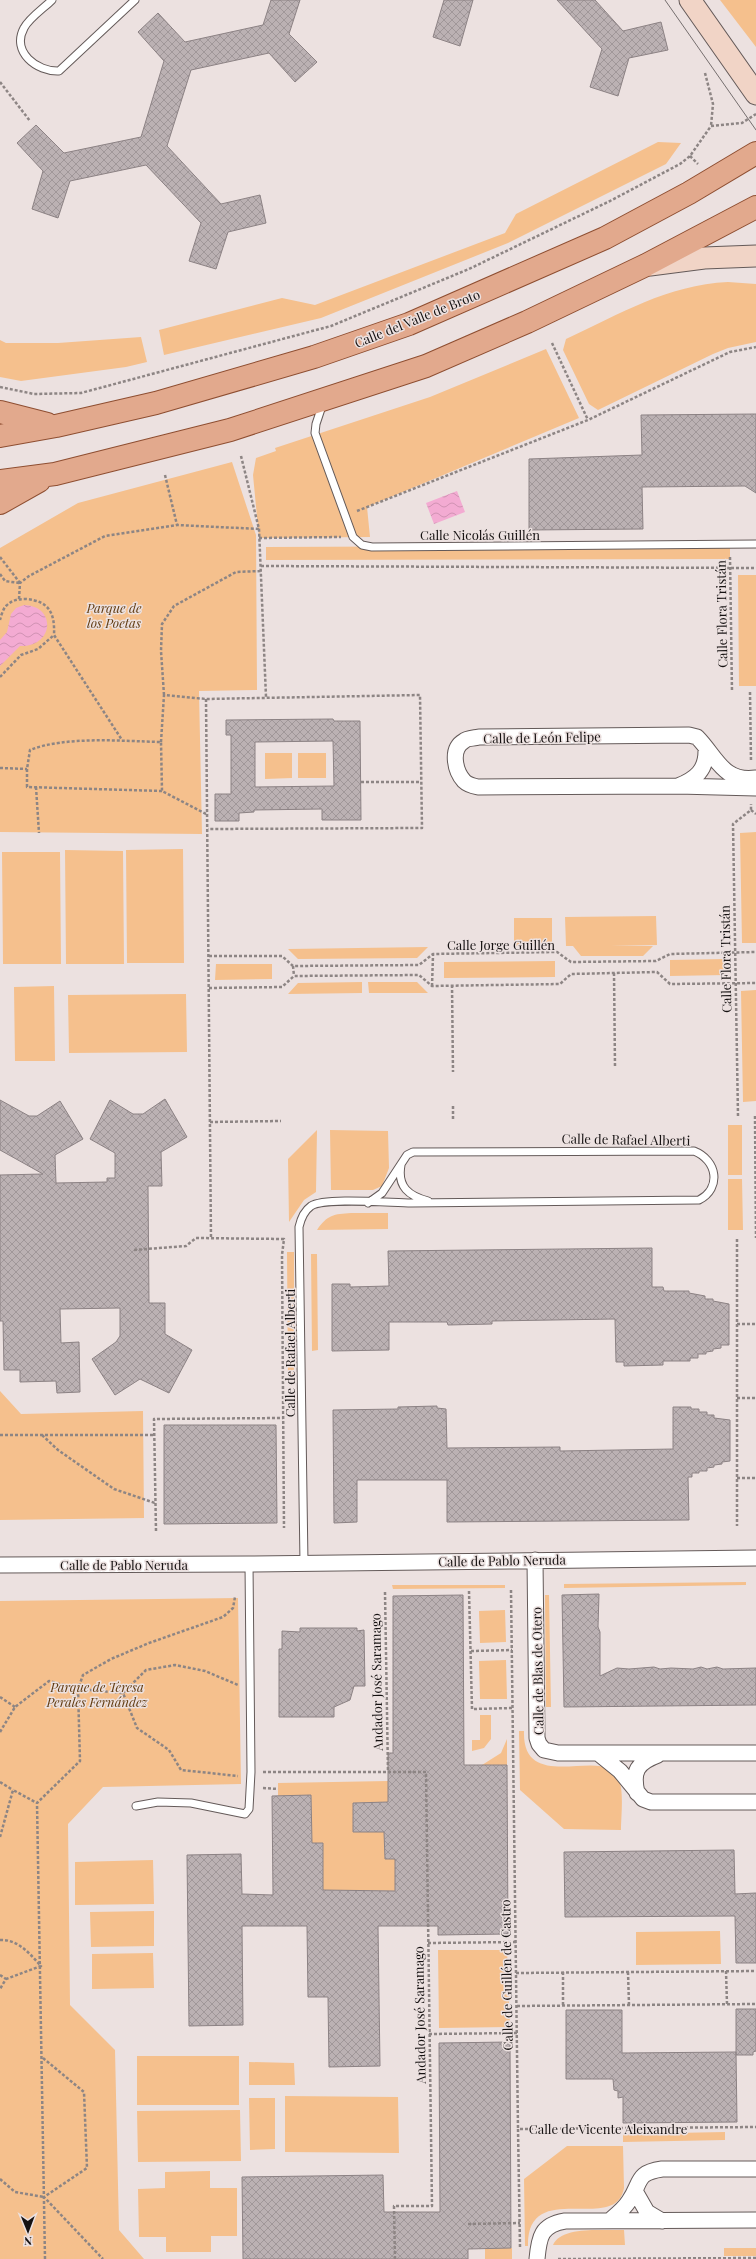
<svg xmlns="http://www.w3.org/2000/svg" width="756" height="2259" font-family="'Playfair Display',serif">
	<style>
		.green { fill: #f5c08d }
		.water { fill: url(#water-waves) }
		.building { fill: url(#building-cross-hatch); stroke: #8c8284; fill-rule: evenodd }
		.lines { fill: none; stroke-linecap: round; stroke-linejoin: round }
		.service-casing { stroke: #645a59; stroke-width: 9 }
		.minor-casing { stroke: #645a59; stroke-width: 17 }
		.secondary-casing { stroke: #645a59; stroke-width: 23 }
		.primary-casing { stroke: #8e4e31; stroke-width: 24 }
		.path { stroke: #8d8584; stroke-width: 2.5; stroke-dasharray: 3 2; stroke-linecap: butt }
		.service { stroke: #fff; stroke-width: 7 }
		.minor { stroke: #fff; stroke-width: 15 }
		.secondary { stroke: #f1d4c6; stroke-width: 21 }
		.primary { stroke: #e2a98d; stroke-width: 22 }
		.tram { stroke: #756e6e; stroke-width: 1 }
		.labels { text-anchor: middle; dominant-baseline: central; stroke-width: 3; stroke-linejoin: round; paint-order: stroke }
		.street-label { font-size: 13px; fill: #161212; stroke: #ece1e0 }
		.park-label { font-size: 13px; font-style: italic; fill: #623c11; stroke: #ece1e0 }
	</style>
	<defs>
		<pattern id="water-waves" width="16" height="10" patternUnits="userSpaceOnUse"><rect width="16" height="10" fill="#f3abd2"/><path d="M0 5q4-4 8 0t8 0" fill="none" stroke="#d092b3"/></pattern>
		<pattern id="building-cross-hatch" width="8" height="8" patternUnits="userSpaceOnUse"><rect width="8" height="8" fill="#bbb1b3"/><path d="M0 0l8 8M0 8l8-8" fill="none" stroke="#a09799"/></pattern>
	</defs>
	<rect width="100%" height="100%" fill="#ece1e0"/>
	<path class="green" d="M720,0h36v47z
		M658,142l23,1 -15,21 -158,79 -187,75 -157,37 -5,-25 123,-32 33,7 190,-72 11,-19z
		M728,282l28,2v58l-28,6 -15,6 -115,56 -9,-6 -26,-54 3,-11c54,-25 101,-54 162,-57z
		M141,337l6,25 -21,5 -105,14 -21,-4v-37l6,3h52z
		M546,349l33,69 -212,89 3,30 -111,1 -6,-63 3,-17 20,-7 -1,-3 155,-51z
		M232,462l24,73 1,155 -58,1 3,143 -202,-2v-284l78,-45z
		M730,545v14l-464,1v-13z
		M738,575h18v111h-17z
		M265,753h27v25l-27,1z
		M298,753h28v25h-28z
		M756,832v111h-14l-2,-110z
		M183,849l1,114h-57l-1,-113z
		M65,850l58,1 1,113h-58z
		M2,852h58l1,112h-58z
		M656,916l1,29 -46,1h42l-10,10h-62l-8,-10h-7l-1,-29z
		M514,918h38v28h-38z
		M428,947l-11,11 -119,1 -10,-10z
		M725,959l1,16 -56,1v-16z
		M555,961v16l-111,1v-16z
		M216,964h56v15l-57,1z
		M362,982v11l-74,1 10,-11z
		M368,982h49l11,11h-59z
		M54,986l1,75h-40l-1,-74z
		M756,990v111l-13,1 -2,-111z
		M186,994l1,58 -118,1 -1,-58z
		M728,1125h14v50h-14z
		M317,1130l-1,62 -12,8 -15,22 -1,-63z
		M330,1130l58,1 1,37 -7,18 -9,4h-42z
		M728,1179h14l1,51h-15z
		M351,1213h37v16l-71,1c10,-15 17,-16 34,-17z
		M287,1252h7v133l-6,-1z
		M311,1254h6l1,96 -6,1z
		M0,1391l21,23 122,-3 1,107 -144,2z
		M746,1582v3l-182,3v-4z
		M392,1585h113v3l-112,1z
		M545,1595h4l2,112h-5z
		M238,1598l3,186 -138,3 -35,37 2,181 45,45 4,180 25,29h-144v-658z
		M505,1610l1,32 -26,1 -1,-32z
		M506,1660l1,39h-27l-1,-38z
		M480,1715h11v24l-7,9 -12,3v-11h8z
		M519,1731h5c-2,57 63,25 85,38 3,2 8,8 10,12 5,9 2,37 2,49l-57,-1 -44,-39z
		M507,1739v26h-25l19,-12z
		M388,1781v21l-35,1v29h31l1,27h10v20h12v12l-95,-1 10,-47h-10l-1,-48 -33,1v-13z
		M153,1860l1,44 -79,1v-43z
		M154,1911v35l-63,1 -1,-35z
		M720,1931l1,33 -85,1v-33z
		M438,1950h69l3,77 -71,1z
		M153,1953l1,35 -62,1v-35z
		M137,2056h102v49h-102z
		M249,2062l45,1 1,22h-46z
		M285,2096l113,1 1,56 -114,-1z
		M249,2098h26v51l-25,1z
		M240,2110l1,51 -103,1 -1,-51z
		M725,2132v8l-102,2v-8z
		M567,2146h56l1,42c-8,47 -97,-11 -96,58h-3l-1,-67z
		M210,2171v17h27v48h-26v16h-45v-15h-27l-1,-48 27,-1v-16z
		M624,2230l1,15h-72c8,-20 53,-14 71,-15z
		M485,2235l10,13h17v11h-27z
		M724,2248h32v8h-32z"/>
	<path class="water" d="M457,491l8,21 -31,12 -8,-21z
		M24,605c33,1 30,42 -4,41l-20,20v-26l7,-8 4,-18 5,-6z"/>
	<path class="building" d="M271,0h29l-11,34 28,28 -22,20 -26,-29 -78,17 -24,76 54,58 39,-9 6,28 -38,9 -12,37 -27,-8 12,-38 -55,-58 -76,16 -12,37 -26,-9 11,-38 -26,-28 19,-18 28,28 77,-16 23,-76 -26,-29 20,-19 27,29 78,-17z
		M444,0h29l-13,46 -27,-9z
		M557,0h38l28,31 38,-9 7,28 -39,8 -11,38 -28,-9 12,-38z
		M756,414v79l-11,-7 -103,1 1,42 -114,1v-71l113,-4 -1,-40z
		M333,719l1,2h26l1,99h-39v-11l-68,1v2l-15,1v8h-24v-27h16v-59h-5v-15zM333,741l1,45 -79,1v-45z
		M165,1099l22,38 -26,15 1,34h-14l1,117h16v31l27,16 -23,43 -29,-14 -25,16 -23,-36 24,-17 4,-6v-28l-60,1 1,34 18,-1 1,50 -23,1 -1,-12 -36,1v-12h-16l-1,-49h-3v-146l43,-1 -43,-24v-50l29,16h8l23,-15 23,38 -28,16 1,28 51,-1v-4h8v-25l-25,-14 20,-39 23,14h10z
		M652,1248v39h11l1,4h25v2l16,3v3h8v2l16,3v41h-8v3l-8,1v2l-7,1v2h-8v4h-8v3h-27v4l-39,1v-4h-8l-1,-43 -123,2v3l-44,1 -1,-3h-58v28l-57,1v-67h18v3l39,-1 -1,-35z
		M437,1406v2l9,1 1,39 113,-1v4l113,-2v-42h18v2h8v3h8v3h7v3l16,2v41l-8,1v2l-8,1v2l-7,1v3h-8v2h-7v4h-4l1,43 -242,2v-42h-90v42l-23,1 -1,-113 65,-1v-2z
		M164,1425h112l1,98 -113,1z
		M599,1594l-1,33 2,5v44l17,-8 12,1 25,-2 6,2 11,-1 22,1 8,-2 6,2 10,-2 6,2 33,-1v37l-192,2 -2,-112z
		M463,1595l1,170h43l1,169 -70,1v-9h-60l2,140 -51,1 -1,-70h-20l-1,-71h-65l1,99 -54,1 -2,-171 54,-1 1,40 31,1 -1,-99 39,-1 1,48h11v47l72,1v-32h-10l-1,-27h-31v-29l35,-1v-49h5v-157z
		M300,1628h57v3l7,-1 1,56h-11l-4,14 -16,7v10h-55v-68h3v-18l18,1z
		M734,1850l1,44 21,-1v70h-20l-1,-47 -170,1 -1,-65z
		M736,2009h20v42l-3,1v3h-17z
		M566,2010h56v43l114,-1 1,70 -114,1v-26l-5,1v-7l-4,-1 -1,-11h-47z
		M510,2042l1,206 -43,1v10h-225l-1,-82 141,-2 1,37h56l-1,-169z"/>
	<g class="lines">
		<defs>
			<path id="service" d="M52,0c-8,8 -23,18 -28,28 -13,24 13,44 35,43l76,-71
				M323,403l-7,21 -1,9 38,104 9,8 10,2 384,-3
				M401,1165c-4,22 8,31 27,36
				M304,1563l-5,-336c2,-9 5,-16 12,-21 14,-9 81,-3 100,-3l288,-3c23,-12 18,-40 -5,-49l-281,1 -6,3 -25,38 -14,10
				M136,1806l22,-4 33,1 54,11 4,-5 2,-37 -2,-208"/>
			<path id="minor" d="M756,778c-33,5 -40,-22 -59,-41l-8,-2 -210,2c-4,1 -12,1 -15,4 -14,8 -9,30 0,40 3,3 9,5 14,6l200,-1 78,2
				M678,786c18,-7 28,-16 28,-35
				M535,1560l2,178 2,6 5,6 14,3h198
				M0,1565l249,-1 507,-6
				M599,1754l21,17 23,28 8,3h105
				M637,1793c-5,-22 0,-30 21,-38
				M635,2191l12,21 15,9
				M609,2221c7,-6 15,-12 20,-20 13,-19 6,-28 33,-32h94
				M537,2259c2,-22 4,-34 28,-38l191,-1"/>
			<path id="secondary" d="M690,0l66,94
				M650,265l54,-7 52,-2"/>
			<path id="primary" d="M0,412l47,12
				M0,436l56,-10 100,-23 158,-46 95,-33 196,-86 84,-45 67,-40
				M0,481l55,-7 175,-44 196,-64 101,-44 119,-57 110,-58
				M0,503l39,-22"/>
		</defs>
		<use href="#service" class="service-casing"/>
		<use href="#minor" class="minor-casing"/>
		<use href="#secondary" class="secondary-casing"/>
		<use href="#primary" class="primary-casing"/>
		<path class="path" d="M705,73l8,31 -2,22
			M0,82l30,39
			M690,156l8,8
			M552,343l36,77
			M0,387l34,7 47,-1 250,-67 138,-57 141,-68 70,-37 10,-8 21,-30 31,-3 14,-9
			M241,456l18,73 7,168
			M165,475l12,50
			M357,511l231,-91 142,-68 26,-5
			M259,538l82,-1
			M0,557l20,26
			M730,557l2,135
			M261,566l495,2
			M0,574l5,7 14,2
			M19,599l1,-16 9,-7 76,-40 72,-11 82,4
			M0,620c1,-4 3,-11 6,-14 6,-6 12,-7 20,-7 23,2 29,14 28,36l68,105
			M0,677l21,-22 17,-6 16,-14
			M750,692l1,69
			M164,695l-3,-44 1,-27 12,-18 62,-34 25,-1
			M206,699l5,540
			M161,742l3,-47 42,4 214,-4 2,133 -214,1
			M0,768l27,1
			M361,782h60
			M36,787l3,46
			M162,791l-135,-4v-18l3,-19c35,-14 92,-9 131,-8l1,49 46,24
			M751,810l5,4
			M209,956h73l11,10 126,-1 14,-11 124,-2 14,10 85,-1 14,-7 86,-2
			M293,966l1,10
			M614,973l1,94
			M452,985l1,87
			M432,986l1,-31
			M209,988l73,-1 12,-11 125,-1 13,11 128,-2 11,-10 86,-2 13,12 86,-1
			M453,1106v13
			M738,1116l-5,-292 18,-14v-6
			M755,1116l1,122
			M210,1122l71,-1
			M737,1239v287
			M134,1250l52,-4 10,-8 88,1 -2,16 2,273
			M737,1324h19
			M737,1398h19
			M0,1435h155
			M42,1435l16,15 56,39 41,14
			M737,1478h19
			M156,1531l-2,-112 129,-1
			M511,1590l7,539
			M469,1591l3,118 40,-1
			M385,1592l3,180
			M471,1651l41,-1
			M123,1693l23,-23 29,-5 30,6 33,14
			M0,1697l15,10
			M0,1732l15,-25 34,-26 29,8 5,-14 28,-16 38,-16 74,-26 10,-9 2,-11
			M263,1772h163l6,434h-38l1,53
			M0,1782l13,8
			M263,1788l15,1
			M0,1837l13,-47 24,13
			M0,1940c18,-1 30,14 41,26l-35,13
			M428,1943l88,-1
			M726,1971l1,33
			M563,1972v34
			M628,1972l1,33
			M516,1973l240,-2
			M0,1975l6,4 -6,10
			M517,2006l239,-2
			M429,2034l88,-1
			M43,2058l41,34 3,76 -43,29 59,62
			M0,2179l15,13 29,5
			M468,2224l52,-1
			M520,2247l-2,-118 238,-2
			M45,2259l-8,-456 43,-42 -2,-72 45,4 14,35 32,22 12,20 57,6
			M558,2259l198,-1"/>
		<use href="#service" class="service"/>
		<use href="#minor" class="minor"/>
		<use href="#secondary" class="secondary"/>
		<use href="#primary" class="primary"/>
		<path class="tram" d="M665,0l91,130"/>
	</g>
	<g class="labels">
		<g class="street-label">
			<text transform="translate(417 318) rotate(-22)">Calle del Valle de Broto</text>
			<text x="480" y="534">Calle Nicolás Guillén</text>
			<text transform="translate(721 614) rotate(-91)">Calle Flora Tristán</text>
			<text transform="translate(542 737) rotate(-1)">Calle de León Felipe</text>
			<text x="501" y="944">Calle Jorge Guillén</text>
			<text transform="translate(725 959) rotate(-91)">Calle Flora Tristán</text>
			<text transform="translate(626 1139) rotate(1)">Calle de Rafael Alberti</text>
			<text transform="translate(289 1353) rotate(-90)">Calle de Rafael Alberti</text>
			<text transform="translate(502 1560) rotate(-1)">Calle de Pablo Neruda</text>
			<text x="124" y="1564">Calle de Pablo Neruda</text>
			<text transform="translate(537 1671) rotate(-91)">Calle de Blas de Otero</text>
			<text transform="translate(376 1682) rotate(-91)">Andador José Saramago</text>
			<text transform="translate(506 1975) rotate(-91)">Calle de Guillén de Castro</text>
			<text transform="translate(419 2015) rotate(-91)">Andador José Saramago</text>
			<text x="608" y="2128">Calle de Vicente Aleixandre</text>
		</g>
		<g class="park-label">
			<text x="114" y="607">Parque de<tspan x="114" dy="15">los Poetas</tspan></text>
			<text x="97" y="1686">Parque de Teresa<tspan x="97" dy="15">Perales Fernández</tspan></text>
		</g>
	</g>
	<g transform="translate(28 2231) rotate(179)" stroke="#ece1e0" stroke-width="3" paint-order="stroke">
	<path d="M0-3L7 15L0 10L-7 15Z" fill="#161212"/>
	<text y="-6" font-size="11" font-weight="bold" text-anchor="middle" fill="#161212">N</text>
	</g>
</svg>
